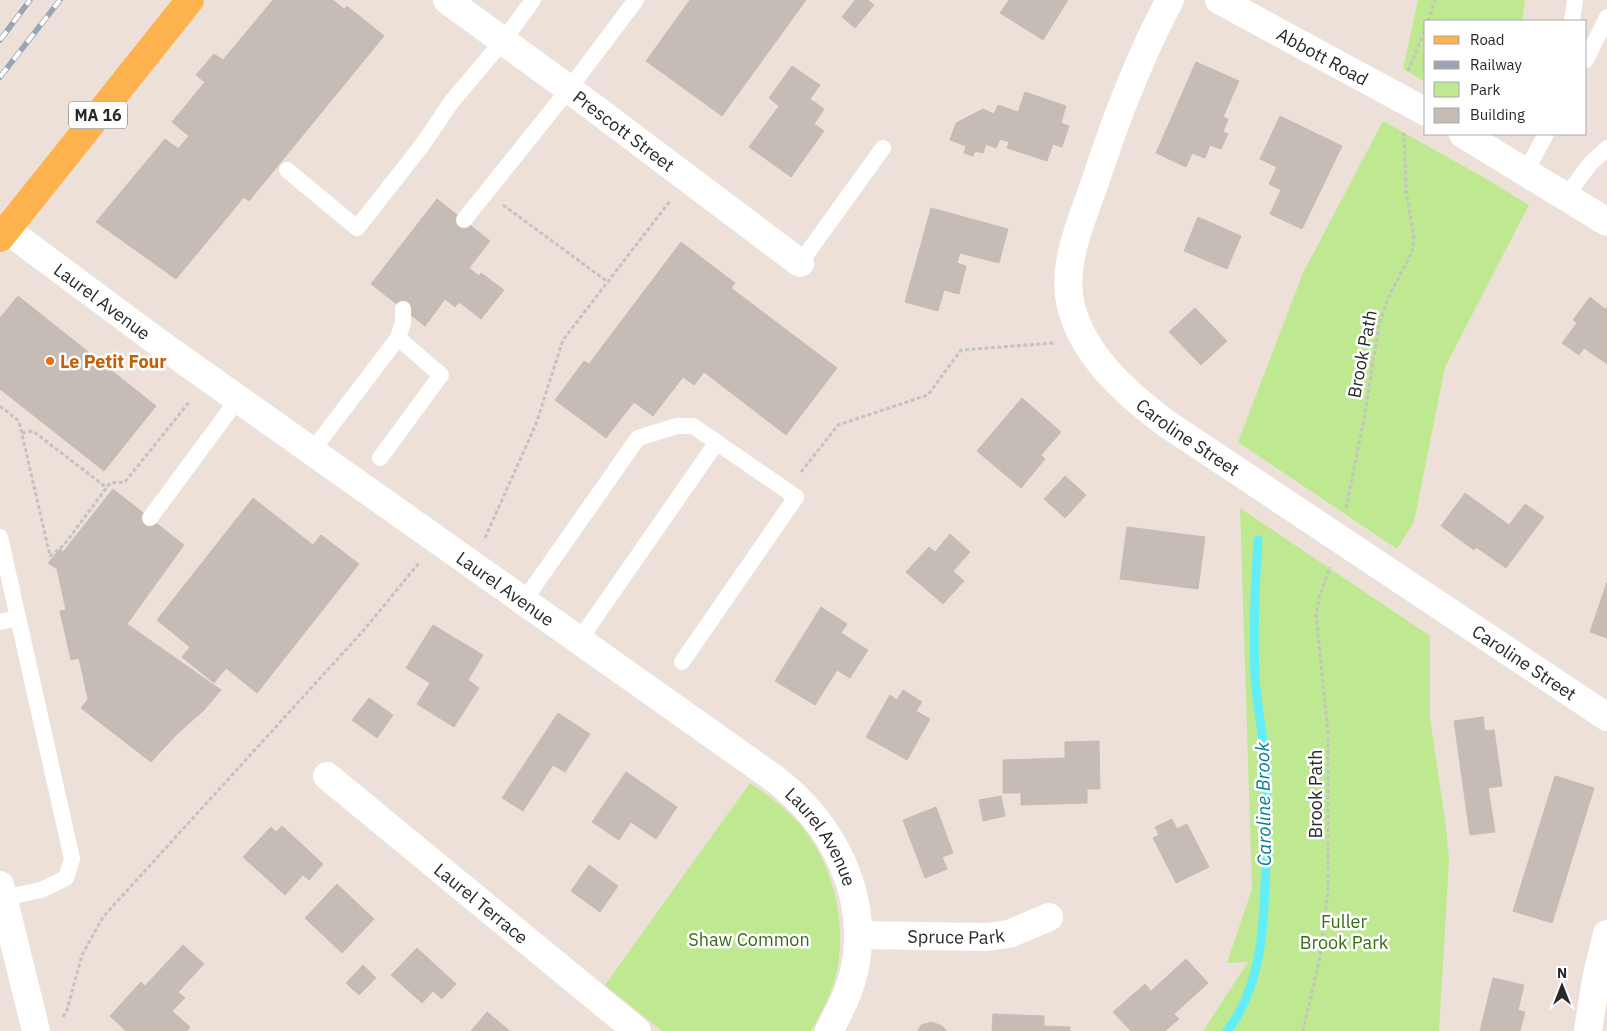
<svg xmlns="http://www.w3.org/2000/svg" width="1607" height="1031" font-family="'IBM Plex Sans',sans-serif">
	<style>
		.green { fill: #bfe990 }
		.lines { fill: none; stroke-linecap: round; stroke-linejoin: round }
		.stream { stroke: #61eef9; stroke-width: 9 }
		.building { fill: #c4bcb5; stroke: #c8bcb3 }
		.path { stroke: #c3c3c3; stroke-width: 3; stroke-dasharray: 4 2.5; stroke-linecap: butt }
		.service { stroke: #fff; stroke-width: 16 }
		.minor { stroke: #fff; stroke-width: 28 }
		.tertiary { stroke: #fff; stroke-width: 28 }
		.primary { stroke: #fdb24d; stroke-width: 28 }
		.rail-casing { stroke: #9ba4b5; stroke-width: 5.5 }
		.rail { stroke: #fff; stroke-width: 4; stroke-dasharray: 11; stroke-linecap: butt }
		.food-dot { fill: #e8710a; stroke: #fff; stroke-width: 2 }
		.labels { text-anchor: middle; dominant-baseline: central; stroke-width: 5; stroke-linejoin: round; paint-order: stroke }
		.shield { fill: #fff; stroke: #696969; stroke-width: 1 }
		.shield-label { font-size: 16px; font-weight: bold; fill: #292929 }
		.street-label { font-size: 18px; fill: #292929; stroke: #fff }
		.food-label { font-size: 18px; font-weight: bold; fill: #c56008; stroke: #fff; text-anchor: start }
		.park-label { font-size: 18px; fill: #376c13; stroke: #fff }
		.water-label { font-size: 19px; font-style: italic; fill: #038095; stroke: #fff }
	</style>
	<rect width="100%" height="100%" fill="#ede0d9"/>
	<path class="green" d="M1418,0h107l-3,21h-96v61l-23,-13z
		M1383,121l100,56 46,28 -84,162 -31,155 -17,27 -159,-107 65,-169z
		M1240,508l190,128v82l16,109 3,33 -10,171h-236l45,-69 -21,1 25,-74z
		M750,783c18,12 35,25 50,41 36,43 50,109 33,162 -6,16 -14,31 -22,45h-149l-57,-46z"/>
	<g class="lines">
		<path class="stream" d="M1227,1031c38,-49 37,-115 39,-174 0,-29 2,-58 0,-87 -2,-31 -9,-62 -11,-94 -2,-45 0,-90 3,-136"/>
	</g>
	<path class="building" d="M273,0h60l11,9 3,-3 37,30 -135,165 -71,-52 11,-13 -17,-14 33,-40 -9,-7 18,-21 9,6z
		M690,0h116l-84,116 -76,-55z
		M855,0h13l6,5 -19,23 -13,-11z
		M1009,0h59l-25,40 -43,-27z
		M1196,62l43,19 -16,36 5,2 -5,13 5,2 -7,15 -11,-4 -5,13 -13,-5 -6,14 -30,-14z
		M792,66l28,19 -10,14 14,10 -10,15 10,7 -33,46 -42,-30 30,-41 -10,-8z
		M1025,92l41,14 -5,17 8,3 -7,21 -9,-3 -6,17 -40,-13 2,-6 -9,-3 -4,9 -10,-4 -3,9 -8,-2 -2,5 -9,-3 2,-7 -16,-6 6,-17 27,-14 11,5 4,-9 20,7z
		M1280,116l62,30 -40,83 -32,-15 11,-24 -12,-6 8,-17 -17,-8z
		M165,139l79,58 -68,82 -80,-57z
		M437,199l53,42 -21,27 10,8 2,-3 23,17 -23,29 -22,-17 -4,5 -10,-8 -20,27 -54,-42z
		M931,208l77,21 -9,34 -39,-10 -3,10 9,3 -7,28 -15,-4 -6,21 -33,-9z
		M1198,217l43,19 -14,33 -43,-18z
		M681,242l54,41 -4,5 106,80 -51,67 -82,-63 -10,13 -11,-8 -30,39 -19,-14 -28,36 -51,-38 29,-39 5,3z
		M18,296l138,110 -52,65 -104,-82v-71z
		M1590,297l15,12 2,-2v57l-23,-16 -5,7 -17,-12 15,-20 -4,-3z
		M1195,308l32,33 -26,24 -32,-33z
		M1022,398l39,34 -20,23 4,4 -24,29 -44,-37z
		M1065,476l21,19 -21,23 -21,-19z
		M113,489l71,56 -57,79 94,66 -17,20 -26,23 -27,29 -70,-54 7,-9 -9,-41 -8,2 -11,-49 6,-1 -9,-41 -9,-6 12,-14 3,3z
		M1465,493l44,32 16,-21 19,13 -38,51 -30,-21 -2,3 -33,-24z
		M253,498l60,47 8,-10 38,29 -102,129 -31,-25 -12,15 -32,-26 8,-10 -33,-27z
		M1127,527l78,10 -7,52 -78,-10z
		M950,534l20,18 -17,19 11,10 -21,23 -37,-32 23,-25 6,5z
		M1607,582v56l-17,-6z
		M821,607l26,17 -6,9 27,17 -18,28 -13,-8 -22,35 -40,-24z
		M433,625l50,30 -15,25 11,8 -25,39 -37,-23 13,-21 -24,-15z
		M903,690l19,12 -6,9 14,8 -23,41 -41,-23 24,-42 7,5z
		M369,698l24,17 -16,23 -25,-18z
		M558,713l32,21 -25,38 -12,-7 -30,46 -21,-13z
		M1483,717l2,14 9,-1 8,56 -14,2 7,44 -25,3 -16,-114z
		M1099,741l1,48h-13v14l-66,2v-12h-18v-33l62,-2v-16z
		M626,772l51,35 -21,32 -25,-17 -12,18 -27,-18z
		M1555,776l39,12 -42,135 -39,-12z
		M1001,796l4,20 -22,5 -4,-21z
		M936,807l17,46 -11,4 5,12 -22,9 -22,-58z
		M1172,819l5,10 10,-5 22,43 -33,16 -23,-45 6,-3 -4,-8z
		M282,826l41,38 -14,16 -6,-5 -18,20 -42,-38 28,-30 5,5z
		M589,865l29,21 -18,26 -29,-21z
		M337,884l37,35 -32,34 -37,-35z
		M183,945l21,19 -26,28 7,6 -13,13 18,16 -3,4h-61l-16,-15 31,-34 4,4z
		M417,948l39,36 -14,15 -9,-8 -11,12 -31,-28z
		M1186,959l22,24 -34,31 5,5 -14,12h-34l-18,-19 32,-28 6,7z
		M363,965l13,13 -17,17 -13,-12z
		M1493,978l31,7 -6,25 7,2 -5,19h-40z
		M487,1012l23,19h-39z
		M993,1014l51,2v10l26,1v4h-78z
		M932,1022l10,4 5,5h-29l3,-6z"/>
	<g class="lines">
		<path class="path" d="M1428,21l7,-21
			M1408,71l18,-44
			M503,205l105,77
			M0,406l19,15 31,135 14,-11 46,-62 15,-1 65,-81
			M22,433l11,-2 74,57
			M801,472l37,-47 90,-30 33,-45 93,-7
			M1346,508l18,-89 15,-94 9,-27 24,-46 2,-14 -8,-47 -2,-58
			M485,538l51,-114 27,-84 107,-139
			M63,1017l4,-7 15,-55 21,-38 260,-286 56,-68
			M1303,1031l17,-74 8,-66v-158l-12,-118 4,-20 10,-28"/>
		<path class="service" d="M1572,21l3,-21
			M1586,60l21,-43
			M287,170l70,58 66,-84 29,-43 51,-60 30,-41
			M1526,171l20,-37
			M1566,196l24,-32 17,-16
			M464,220l105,-131 67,-89
			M800,263l83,-115
			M312,451l86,-113 5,-16v-13
			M380,458l61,-83 -43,-37
			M150,518l88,-119
			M0,537l72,322 -6,19 -25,12 -38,8
			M523,602l115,-164 39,-12h16l103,71 -114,165
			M0,622l18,-4
			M578,642l139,-200"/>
		<g class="minor">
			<path id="s1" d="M447,0l122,89 231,174"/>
			<path id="s2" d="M1170,0c-32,59 -55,121 -76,185 -13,37 -33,81 -23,121 12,50 57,89 96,118l440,293"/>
			<path id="s3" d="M1219,0l207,112"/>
			<path d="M1463,134l144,88"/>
			<path id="s4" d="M7,230l152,113 616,436c58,45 96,117 79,193 -5,21 -15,40 -25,59"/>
			<path id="s5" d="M327,776l310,255"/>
			<path id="s6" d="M858,935l129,2 22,-3 40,-17"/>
			<path d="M1588,1031l8,-52 11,-45"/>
		</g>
		<path class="tertiary" d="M0,885l36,146"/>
		<path class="primary" d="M0,238l190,-238"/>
		<defs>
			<path id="rail" d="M0,40l30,-40
				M0,77l60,-77"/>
		</defs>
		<use href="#rail" class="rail-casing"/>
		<use href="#rail" class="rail"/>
	</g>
	<circle class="food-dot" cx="50" cy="361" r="5"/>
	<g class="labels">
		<rect class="shield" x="69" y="101.5" width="58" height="27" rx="4"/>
		<g class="shield-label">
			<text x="98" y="115">MA 16</text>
		</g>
		<g class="street-label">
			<text stroke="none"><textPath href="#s3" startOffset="118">Abbott Road</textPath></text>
			<text stroke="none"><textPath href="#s1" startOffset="220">Prescott Street</textPath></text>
			<text stroke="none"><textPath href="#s4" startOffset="119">Laurel Avenue</textPath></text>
			<text transform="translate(1362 354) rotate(-79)">Brook Path</text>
			<text stroke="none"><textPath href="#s2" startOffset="505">Caroline Street</textPath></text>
			<text stroke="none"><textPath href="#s4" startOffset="614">Laurel Avenue</textPath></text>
			<text stroke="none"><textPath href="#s2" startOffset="910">Caroline Street</textPath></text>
			<text transform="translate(1315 794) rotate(-90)">Brook Path</text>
			<text stroke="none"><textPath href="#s4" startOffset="1019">Laurel Avenue</textPath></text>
			<text stroke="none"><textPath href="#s5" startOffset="200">Laurel Terrace</textPath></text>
			<text stroke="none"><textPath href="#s6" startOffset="98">Spruce Park</textPath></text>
		</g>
		<g class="food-label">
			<text x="60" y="361">Le Petit Four</text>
		</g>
		<g class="park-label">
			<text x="1344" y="921">Fuller<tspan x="1344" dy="21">Brook Park</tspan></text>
			<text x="749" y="939">Shaw Common</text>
		</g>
		<g class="water-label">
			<text transform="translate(1263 804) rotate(-91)">Caroline Brook</text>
		</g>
	</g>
	<rect x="1424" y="20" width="162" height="115" fill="#ffffff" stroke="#a9a9a9"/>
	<rect x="1434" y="36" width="25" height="8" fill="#fdb24d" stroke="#a9a9a9"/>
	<text x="1470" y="45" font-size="15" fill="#292929">Road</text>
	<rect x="1434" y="61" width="25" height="8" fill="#9ba4b5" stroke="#a9a9a9"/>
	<text x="1470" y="70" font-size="15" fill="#292929">Railway</text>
	<rect x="1434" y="82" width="25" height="15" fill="#bfe990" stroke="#a9a9a9"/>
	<text x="1470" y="95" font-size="15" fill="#292929">Park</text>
	<rect x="1434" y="108" width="25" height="15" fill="#c4bcb5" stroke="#a9a9a9"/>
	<text x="1470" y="120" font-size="15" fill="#292929">Building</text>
	<g transform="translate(1562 986)" stroke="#ffffff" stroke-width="4" paint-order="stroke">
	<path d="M0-4L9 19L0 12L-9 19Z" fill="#292929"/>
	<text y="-8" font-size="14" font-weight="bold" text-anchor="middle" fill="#292929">N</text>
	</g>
</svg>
